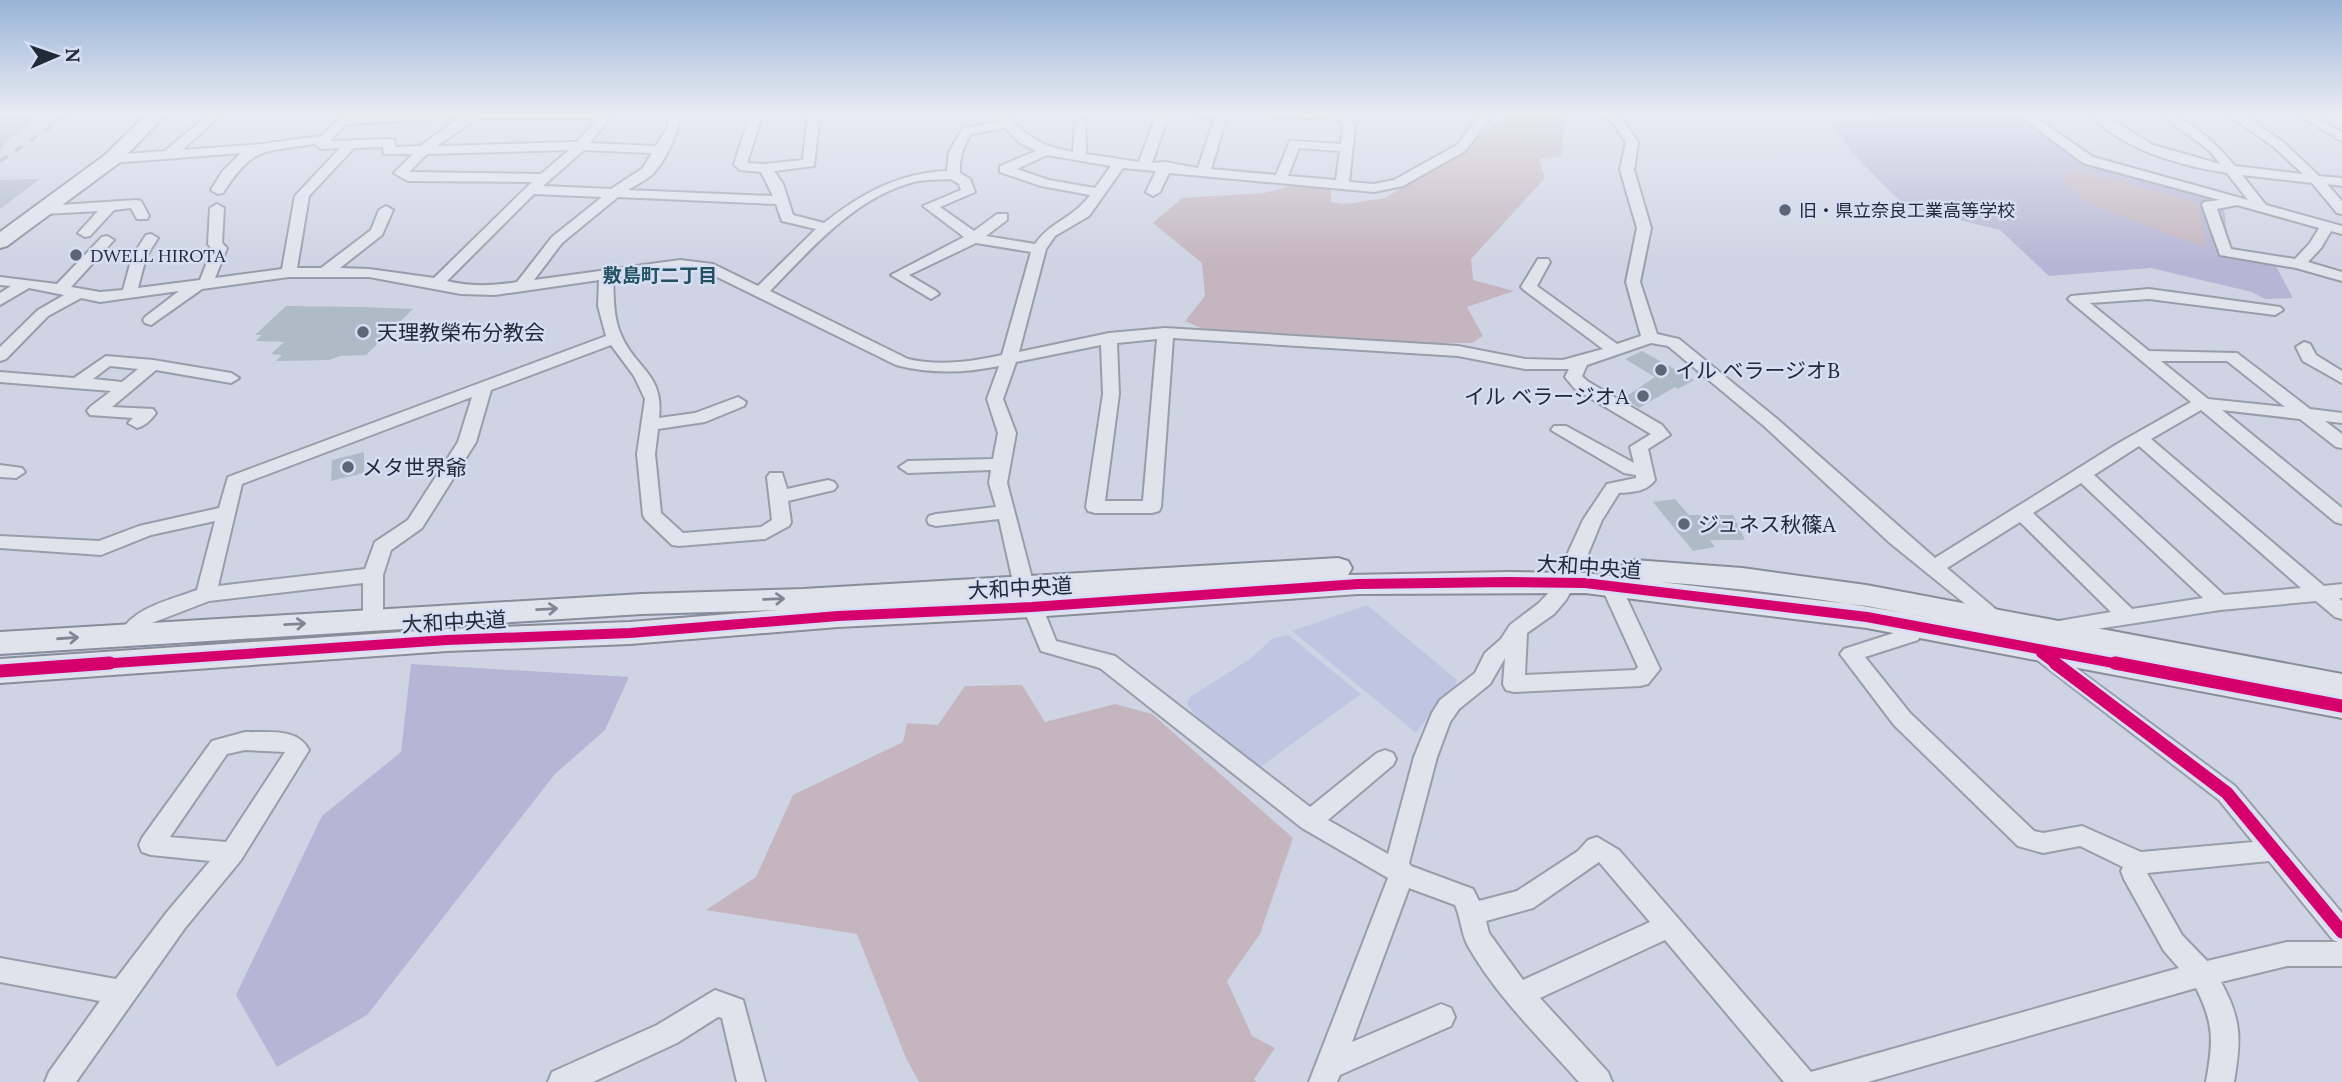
<svg xmlns="http://www.w3.org/2000/svg" width="2342" height="1082" font-family="Lora,'Noto Sans JP',serif">
	<style>
		.farmland { fill: #c0c6e2 }
		.green { fill: #b6b5d5 }
		.water { fill: #c4b5be }
		.building { fill: #afbac7 }
		.lines { fill: none; stroke-linecap: round; stroke-linejoin: round }
		.street-casing { stroke: #979ea9; stroke-width: 4 }
		.secondary-casing { stroke: #878d99; stroke-width: 4 }
		.street { fill: #e0e3ec; fill-rule: evenodd }
		.secondary { fill: #e0e3ec; fill-rule: evenodd }
		.rail { stroke: #a0a4ab; stroke-width: 3.5; stroke-dasharray: 9 9; stroke-linecap: butt }
		.cycleway-far1-casing { stroke: #d6ddf4; stroke-width: 15 }
		.cycleway-casing { stroke: #d6ddf4; stroke-width: 18 }
		.cycleway-far1 { stroke: #d6006c; stroke-width: 10 }
		.cycleway { stroke: #d6006c; stroke-width: 13 }
		.oneway { stroke: #808792 }
		.poi-dot { fill: #5d6674; stroke: #d6ddf4; stroke-width: 2.5 }
		.labels { text-anchor: middle; dominant-baseline: central; stroke-width: 5; stroke-linejoin: round; paint-order: stroke }
		.far-poi-label { font-size: 18px; fill: #202b37; stroke: #d6ddf4; text-anchor: start }
		.far-neighbourhood-label { font-size: 19px; font-weight: bold; fill: #225261; stroke: #d6ddf4 }
		.poi-label { font-size: 21px; fill: #202b37; stroke: #d6ddf4; text-anchor: start }
		.street-label { font-size: 21px; fill: #202b37; stroke: #d6ddf4 }
	</style>
	<rect width="100%" height="100%" fill="#ced4e4"/>
	<path class="farmland" d="M1367,605l90,75 -4,11 -11,8 -26,34 -124,-102z
		M1288,635l73,59 -105,76 -40,-29 -29,-37 3,-7 60,-38 23,-21z"/>
	<path class="green" d="M1942,113h72l68,51 141,36 6,48 41,7 23,43 -28,1 -13,-7 -101,-24 -102,8 -49,-46 -94,-23 -54,-54 -21,-31z
		M411,664l218,13 -24,53 -50,44 -188,241 -90,52 -41,-72 86,-179 79,-64z"/>
	<path class="water" d="M1506,113h59l-3,43 -23,3 6,19 -74,81 2,21 41,11 -47,16 16,29 -11,7h-103l-166,-14 -18,-8 20,-25 -3,-33 -49,-40 29,-25 82,-5 38,-10 29,5v14l15,2 39,-6 77,-46 21,-22 11,-5z
		M2074,170l100,25 24,10 8,43 -119,-45 -25,-23z
		M1022,685l23,37 70,-18 37,10 141,124 -33,96 -33,47 25,55 23,12 -21,31 2,3h-337l-13,-24 -49,-124 -151,-24 50,-33 37,-82 110,-53 4,-19 31,2 27,-39z"/>
	<path class="building" d="M37,113l-16,19 -10,5 -11,13v-36z
		M40,179l-40,30v-29z
		M286,306l76,1 51,2 -47,46 -26,1 -11,4 -53,1 6,-6 -11,-1 13,-12 -29,-1 7,-6h-7z
		M1642,351l52,29 -16,9 -3,-2 -36,21 -15,-10 31,-21 -30,-18z
		M364,452v21l-33,8 1,-21z
		M1675,499l14,16h44l12,25h-35l5,7 -22,4 -40,-49z"/>
	<g class="lines">
		<defs>
			<path id="street" d="M210,113h13l-41,37 80,-6 59,-8 22,-20 84,-3h187l-24,30 66,3 12,-19 -1,-14h12c2,17 -14,48 -26,61 -7,6 -17,11 -25,16l145,6 -12,-24 -21,-2 -6,-6 17,-51h12l-16,50 18,1 38,-4 5,-47h12l-6,53 -40,5 9,13 10,31 31,8c38,-30 75,-50 123,-52l2,-19 14,-24 36,-6 -8,-9h12c24,23 36,33 70,39l2,-30 10,-3 1,35 53,8 18,-49h12l-17,50 13,-1 33,6 17,-51h-16l-6,-4h35l-17,56 65,6 14,-34 51,3 2,-18 -4,-7 -66,-2 -6,-4h81l7,13 -6,56 25,2 20,-4 63,-35 25,-32h12l-29,38 -62,35 -29,6 -205,-19 -9,19 -7,4 -7,-4 10,-21 -33,-3 -34,48 -34,20 -9,13 -27,103 90,-19 56,-5 293,18 67,13 38,1 40,-11 -79,-59 -3,-3 17,-28h10l2,3 -13,24 80,58 24,-8 -15,-54 11,-54 -17,-58 6,-28 -13,-19 -18,-10c24,-2 31,11 43,29l-4,28 17,58 -11,54 17,52 22,5 97,79 159,140 182,-114 74,-42 -120,-100 -3,-3 3,-3 78,-7 131,18 3,3 -8,5 -126,-16 -59,4 59,48 88,2 73,56 32,4v10l-17,-2 17,13v14l-6,-1 -36,-28 -78,-9 120,98v16l-7,-2 -134,-112 -50,29 173,147 18,-2v14h-3l3,3v18l-7,-2 -19,-16 -96,9 -156,24 -12,4 -7,-2 -3,-5 3,-5 8,-4 58,-10 -91,-90 -73,46 65,55 -3,5 -7,2 -7,-2 -105,-85 -126,-117 -96,-80 -17,-3 -64,22 -5,11 5,5 75,44 8,10 -22,14 7,31c-9,12 -22,12 -36,13l-17,27 -23,56 -13,24 -12,14 -27,19 -2,42 110,-5 3,-3 -37,-81 3,-5h14l3,5 39,83 -12,15 -8,2 -126,6 -8,-2 -3,-6 2,-26 -15,26 -31,25 -9,13 -13,35 -28,106 2,3 62,23 6,12 38,-10 61,-40 10,-11 9,-3 22,13 192,222 368,-104 -15,-17 -40,-72 -3,-8 2,-4 -43,-21 -37,7 -25,-7 -124,-121 -50,-66 -4,-5 4,-5 56,-18 -1,-7 3,-5 7,-2 7,2 5,16 -3,5 -53,17 45,56 124,118 9,2 39,-7 59,26 112,-10 -34,-42 -191,-147 -4,-5 4,-5 7,-3 7,3 193,143 107,127v53h-55l-66,16c21,38 20,58 13,100h-28c7,-39 9,-57 -10,-94l-328,94h-84l-119,-142 -125,58 68,74 4,10h-33c-38,-43 -82,-85 -111,-136 -7,-13 -7,-28 -13,-41l-46,-17 -57,154 89,-38 10,4 4,9 -4,9 -111,49 -3,7h-28l79,-204 -86,-50 -202,-160 -59,-17 -27,-65 -15,-67 -63,7 -7,-2 -2,-4 2,-4 7,-2 60,-7 -7,-24 2,-13 -83,3 -9,-6 9,-6 85,-2 5,-26 -11,-34 12,-33c-34,7 -69,8 -103,-1l-191,-94 -25,-3 -67,10c1,19 0,41 9,59 15,33 42,37 37,81l36,-5 43,-16 8,5 -2,4 -39,16 -47,7 -3,25 6,59 22,20 78,-6 11,-7 -5,-43 3,-4h12l5,16 41,-9 6,2 3,4 -3,4 -46,11 3,21 -2,4 -24,13 -86,7 -7,-1 -27,-26 -2,-4 -6,-61 8,-55 -11,-23 -23,-31 -120,45 -15,52 -54,86 -31,22 -8,25v44l-3,5 -7,2 -7,-2 -3,-5v-36l-154,18 -57,22 -16,16 -7,3 -7,-3 -3,-5c15,-27 51,-34 78,-44l18,-69 -64,14 -50,20 -101,-7v-12l99,5 40,-15 80,-18 9,-31 378,-141 -8,-30 1,-26 -104,15 -34,-1 -92,-17h-80l-87,12 -51,36 -6,-2 -2,-3 2,-3 34,-26 -79,11 -19,-4 -33,18 -42,43 -6,2v-14l38,-37 26,-15 -35,-7 -29,17v-12l11,-7 -11,-1v-8l57,7 45,-47 5,-1 7,4 -43,47 29,5 23,-2 9,-33 14,-22 5,-1 7,4 -12,19 -8,31 62,-8 12,-31 -4,-5 2,-36 7,-4 7,4 -2,35 5,5 -12,30 67,-9 13,-73 45,-48 -19,1 -6,-5c-52,8 -62,2 -92,49l-5,1 -7,-4 11,-18 19,-19 -129,10 -6,-4 6,-4 53,-4zM460,118l-40,28 -24,1 -2,-7 -4,-1 -60,2 16,-17zM477,118h121l-21,24 -140,4zM1005,128l15,15 16,8 -36,15v6l41,14 49,9c-17,24 -39,26 -55,49l-49,-8 21,-16v-6h-10l-23,17 -34,-24 35,-15 -5,-13 -10,-6c-1,-15 3,-26 11,-39zM383,147l1,7h29l-19,19 14,8 124,1 -98,96 -65,-9 -29,-1 42,-33 11,-25 -7,-4 -7,4 -8,20 -50,38h-24l12,-72 45,-48zM1299,148l41,3 -4,29 -48,-4zM569,150l-28,24 -132,-2 18,-18zM584,150l68,3 -9,15 -32,21 -68,-3zM1047,155l64,11 -16,22 -46,-8 -32,-11zM951,179l8,5 2,6 -38,16 41,31 -73,38 40,24 8,-5 -3,-3 -27,-16 67,-32 55,9 -29,103c-30,7 -65,11 -94,4l-138,-68c40,-41 85,-94 144,-109 12,-3 25,-2 37,-3zM534,194l68,3 -50,40 -35,45c-23,4 -46,5 -70,-1zM618,197l158,7 6,17 34,8 -58,57 -45,-22 -33,-4 -146,20 28,-37zM1173,338l285,18 67,13h44l-4,8 10,12 76,45 -21,13 4,16 -68,-37h-12l-3,4 73,43 12,2v3l-29,6 -24,36 -32,70 -12,13 -29,22 -9,14 -16,14 -10,20 -35,27 -8,13 -18,44 -26,97 -60,-34 65,-55 3,-6 -3,-6 -8,-3 -8,3 -67,54 -195,-151 -59,-15 -22,-55 -27,-103 9,-50 -13,-34 13,-37 85,-17 2,49 -17,113 2,4 7,2h57l7,-2 2,-4zM1157,339l-14,162h-38l14,-107 -2,-51zM2161,361h66l58,46 -77,-8zM472,397l-14,45 -50,78 -33,22 -10,27 -147,17 24,-102zM2139,446l162,142 -77,7 -130,-120zM2081,483l122,115 -71,11 -99,-96zM2269,861l64,79 5,2h-51l-80,19 -25,-26 -35,-62zM1599,862l51,60 -127,58 -34,-47 -3,-12 47,-13z
				M2016,113h13l64,44 155,43 -21,-27c-49,-8 -104,-23 -139,-60h13l52,32 67,19 -10,-13 -52,-38c26,-2 61,34 77,53l68,8 -29,-27 -48,-34h14l13,8 30,21 36,34 23,2v8l-15,-2 15,17v13l-5,-1 -25,-30 -70,-8 24,30 76,21v8l-11,-3 -10,17 -13,14 34,10v9l-46,-13 -76,-13 -18,-50 2,-3 16,-2 -137,-37zM2237,205l82,23 -9,15 -15,16 -64,-10 -14,-40z
				M2295,113h14l33,19v9z
				M136,200l5,1 8,15 -2,3h-10l-6,-11 -17,2 -24,26 -5,1 -7,-4 20,-22 -53,3 -7,-4 7,-4z
				M2304,342l6,2 6,11 26,16v12l-39,-22 -7,-14z
				M106,356l47,4 78,13 8,5 -8,5 -75,-13 -44,37 41,2 3,4c-5,7 -11,13 -19,15l-9,-5 5,-5 -43,-3 -3,-4 3,-4 21,-16 -111,-9v-10l74,6zM110,366l28,3 -16,13 -29,-3z
				M0,465l22,3 3,4 -9,6 -16,-1z
				M245,732c23,1 52,-5 64,18l-68,110 -56,68 -109,154h-31l4,-10 51,-71 -100,-19v-24l116,21 51,-67 43,-51 -59,-6 -9,-3 -3,-7 3,-7 70,-97zM245,750l40,2 -59,90 -56,-5 57,-83z
				M715,990l28,10 22,82h-28l-15,-64 -4,-1 -41,26 -84,39h-45l4,-10 105,-47z"/>
			<path id="secondary" d="M148,113h19l-48,50 -112,83 -7,2v-16l105,-77z
				M1338,558l10,3 4,7 -4,7 161,-3 76,1 42,5 -7,-8 4,-7 10,-3 108,8 124,17 476,89v44l-475,-90 -282,-35 -227,1 -326,23 -194,10 -208,17 -183,7 -447,32v-24l447,-30 183,-7 149,-12 -137,4 -642,40v-22l642,-38 161,-5zM1660,582c98,7 195,21 292,40l-85,-16z"/>
		</defs>
		<use href="#street" class="street-casing"/>
		<use href="#secondary" class="secondary-casing"/>
		<use href="#street" class="street"/>
		<use href="#secondary" class="secondary"/>
		<path class="rail" d="M0,161l71,-48"/>
		<defs>
			<path id="cycleway-far1" d="M2041,653l16,12
				M85,665l362,-25 183,-7 208,-17 194,-9 326,-23 151,-2 76,1 282,34 257,48"/>
			<path id="cycleway" d="M2055,663l172,130 115,139
				M2115,663l227,43
				M0,671l110,-8"/>
		</defs>
		<use href="#cycleway-far1" class="cycleway-far1-casing"/>
		<use href="#cycleway" class="cycleway-casing"/>
		<use href="#cycleway-far1" class="cycleway-far1"/>
		<use href="#cycleway" class="cycleway"/>
	</g>
	<defs><path id="oneway-shaft" d="M-6 0H5M1.5-3L5.5 0L1.5 3" fill="none" stroke-width="1.6" stroke-linecap="round" stroke-linejoin="round" transform="scale(1.75)"/></defs>
	<g class="oneway">
		<use href="#oneway-shaft" transform="translate(774 599) rotate(-2)"/>
		<use href="#oneway-shaft" transform="translate(547 609) rotate(-3)"/>
		<use href="#oneway-shaft" transform="translate(295 624) rotate(-3)"/>
		<use href="#oneway-shaft" transform="translate(68 638) rotate(-4)"/>
	</g>
	<linearGradient id="sky" x2="0" y2="1"><stop stop-color="#99b4d7"/><stop offset="0.43" stop-color="#e9ecf3"/><stop offset="1" stop-color="#e9ecf3" stop-opacity="0"/></linearGradient>
	<rect width="2342" height="264" fill="url(#sky)"/>
	<g class="poi-dot">
		<circle cx="1785" cy="210" r="7"/>
		<circle cx="76" cy="255" r="7"/>
		<circle cx="363" cy="332" r="7"/>
		<circle cx="1661" cy="370" r="7"/>
		<circle cx="1643" cy="396" r="7"/>
		<circle cx="348" cy="467" r="7"/>
		<circle cx="1684" cy="524" r="7"/>
	</g>
	<g class="labels">
		<g class="far-poi-label">
			<text x="1799" y="210">旧・県立奈良工業高等学校</text>
			<text x="90" y="255">DWELL HIROTA</text>
		</g>
		<g class="far-neighbourhood-label">
			<text x="660" y="275">敷島町二丁目</text>
		</g>
		<g class="poi-label">
			<text x="377" y="332">天理教榮布分教会</text>
			<text x="1675" y="370">イル ベラージオB</text>
			<text x="1629" y="396" text-anchor="end">イル ベラージオA</text>
			<text x="362" y="467">メタ世界爺</text>
			<text x="1698" y="524">ジュネス秋篠A</text>
		</g>
		<g class="street-label">
			<text transform="translate(1589 567) rotate(4)">大和中央道</text>
			<text transform="translate(1020 588) rotate(-3)">大和中央道</text>
			<text transform="translate(454 622) rotate(-3)">大和中央道</text>
		</g>
	</g>
	<g transform="translate(56 56) rotate(88)" stroke="#d6ddf4" stroke-width="5" paint-order="stroke">
	<path d="M0-5L12 26L0 18L-12 26Z" fill="#202b37"/>
	<text y="-10" font-size="19" font-weight="bold" text-anchor="middle" fill="#202b37">N</text>
	</g>
</svg>
